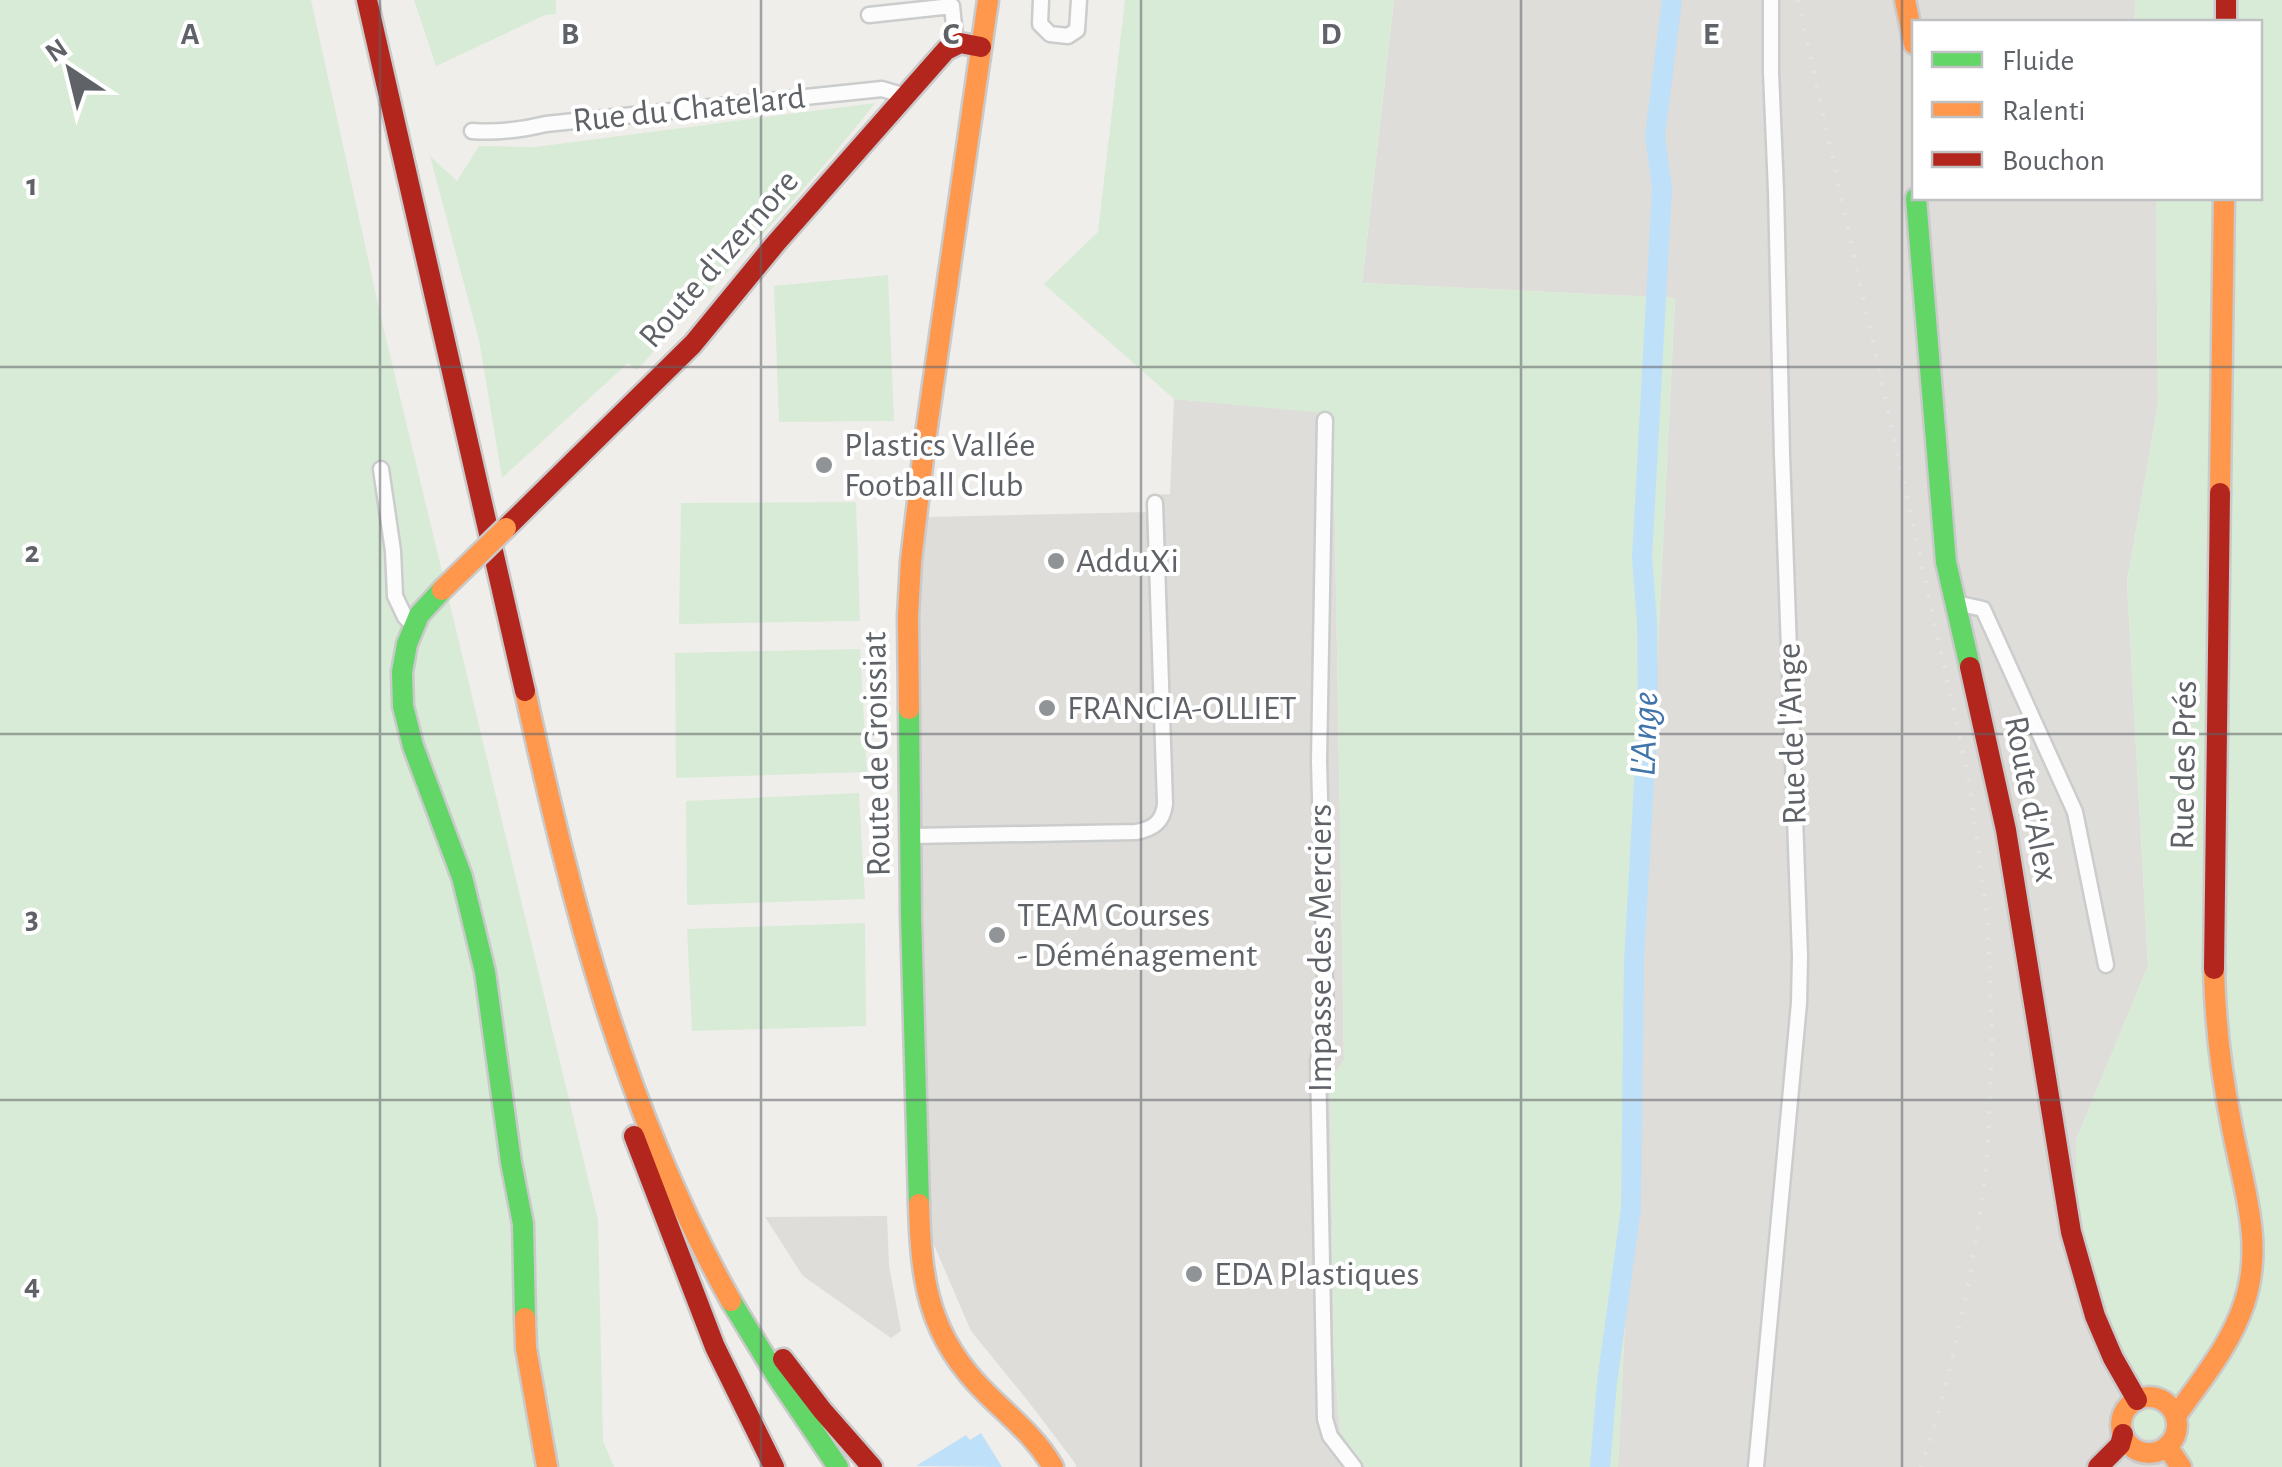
<svg xmlns="http://www.w3.org/2000/svg" width="2282" height="1467" font-family="'Alegreya Sans',sans-serif">
	<style>
		.industrial { fill: #dfddda }
		.green { fill: #d8ebd6 }
		.water { fill: #bfe0f9 }
		.lines { fill: none; stroke-linecap: round; stroke-linejoin: round }
		.river { stroke: #bfe0f9; stroke-width: 20 }
		.street-casing { stroke: #cbcccc; stroke-width: 19 }
		.fast-casing { stroke: #cacacb; stroke-width: 25 }
		.slow-casing { stroke: #cacacb; stroke-width: 25 }
		.jam-casing { stroke: #cacacb; stroke-width: 25 }
		.street { stroke: #fdfcfc; stroke-width: 14 }
		.fast { stroke: #63d668; stroke-width: 20 }
		.slow { stroke: #ff974d; stroke-width: 20 }
		.jam { stroke: #b3261e; stroke-width: 20 }
		.rail { stroke: #e4e4e4; stroke-width: 4; stroke-dasharray: 2.5 12; stroke-linecap: butt }
		.slow-bridge-casing { stroke: #cacacb; stroke-width: 25; stroke-linecap: butt }
		.slow-bridge { stroke: #ff974d; stroke-width: 20 }
		.grid { fill: none; stroke: #5f6368; stroke-width: 2.5; stroke-opacity: 0.55 }
		.poi-dot { fill: #919496; stroke: #fff; stroke-width: 4 }
		.labels { text-anchor: middle; dominant-baseline: central; stroke-width: 8; stroke-linejoin: round; paint-order: stroke }
		.street-label { font-size: 35px; fill: #5f6368; stroke: #fff }
		.poi-label { font-size: 35px; fill: #5f6368; stroke: #fff; text-anchor: start }
		.water-label { font-size: 38px; font-style: italic; fill: #4174aa; stroke: #fff }
		.grid-label { font-size: 32px; text-anchor: middle; font-weight: bold; fill: #5f6368; stroke: #fff; stroke-width: 8; stroke-linejoin: round; paint-order: stroke }
	</style>
	<rect width="100%" height="100%" fill="#efeeea"/>
	<path class="industrial" d="M1394,0h742l-2,22h-220v176h242l2,206 -31,178 21,384 -72,174 108,308 10,19h-576l57,-1169 -313,-15z
		M1174,399l159,14 11,647 -14,21 4,276 6,74 25,36h-289l-1,-4 -47,-62 -57,-70 -40,-93 -10,-424 -2,-192 6,-105 223,-5v-17l22,-1z
		M887,1216l2,49 12,66 -10,7 -88,-62 -38,-59z"/>
	<path class="green" d="M0,0h311l71,322 216,898 5,221 11,26h-614z
		M414,0h142v14l-11,1 -109,51z
		M1125,0h269l-32,283 313,15 -57,1169h-253l-25,-36 -6,-74 -4,-276 14,-21 -11,-646 -159,-15 -130,-115 54,-52z
		M2136,0h146v1467h-88l-26,-43c-22,42 -60,-16 -13,-20l-34,-52 -45,-135v-77l72,-174 -21,-384 31,-178 -2,-206h104v-176h-126z
		M875,103c-73,94 -158,178 -238,267l-9,-7 -126,115 -23,-138 -49,-184 27,25 22,-35 56,1z
		M888,275l6,146 -115,1 -5,-136z
		M856,502l4,119 -181,3 2,-121z
		M860,649l7,123 -191,6 -1,-125z
		M859,793l6,106 -178,6 -1,-104z
		M865,923l1,103 -174,5 -5,-102z"/>
	<path class="water" d="M981,1433l21,34 -86,-1 50,-31 4,5z"/>
	<g class="lines">
		<path class="river" d="M1600,1467l7,-85 24,-173 3,-248 14,-249 -1,-90 -5,-64 20,-370 -7,-52 17,-136"/>
		<defs>
			<path id="street" d="M1041,0l-1,24 10,10 18,2 9,-6 2,-30
				M869,15l83,-9 4,39
				M472,131c26,2 49,-1 74,-7l336,-35 23,7
				M1325,420l-6,341 7,256 -8,44 7,358 5,17 24,31
				M381,469l12,82 2,45 10,21 9,9
				M1956,603l27,6 92,203 31,153
				M911,836l225,-4c17,-3 27,-10 29,-28l-10,-301
				M1756,1467l43,-464 1,-46 -18,-503 -6,-263 -5,-119v-72"/>
			<path id="fast" d="M1916,198l30,364 24,105
				M442,590l-23,25 -12,29 -5,28 1,34 10,40 49,131 23,95 26,190 12,62 2,94
				M909,709l2,207 8,288
				M731,1301l45,74 62,92"/>
			<path id="slow" d="M1905,0l9,44
				M2220,493l4,-295
				M525,691c47,213 98,418 206,610
				M909,709l-1,-93 3,-55 14,-120 63,-441
				M919,1204c2,77 9,132 67,189 24,24 50,44 67,74
				M525,1318l1,30 21,119
				M2121 1425a28 28 0 1 1 56 0a28 28 0 1 1-56 0Z
				M2176,1416c25,-36 54,-70 68,-112 21,-62 -2,-120 -13,-182 -10,-50 -16,-102 -17,-153
				M2167,1446l14,21"/>
			<path id="jam" d="M367,0l158,691
				M2226,0v22
				M506,528l187,-184 83,-101 170,-193 14,-7 21,4
				M1970,667l36,163 65,402 24,84 18,42 24,42
				M2214,969l6,-476
				M634,1136l81,211 59,120
				M783,1359l39,51 50,57
				M2098,1467l22,-22 3,-11"/>
		</defs>
		<use href="#street" class="street-casing"/>
		<use href="#fast" class="fast-casing"/>
		<use href="#slow" class="slow-casing"/>
		<use href="#jam" class="jam-casing"/>
		<use href="#street" class="street"/>
		<use href="#fast" class="fast"/>
		<use href="#slow" class="slow"/>
		<use href="#jam" class="jam"/>
		<path class="rail" d="M1798,0l171,780 19,142 4,120 -4,103 -6,57 -13,78 -13,64 -15,60 -20,63"/>
		<defs>
			<path id="slow-bridge" d="M442,590l64,-62"/>
		</defs>
		<use href="#slow-bridge" class="slow-bridge-casing"/>
		<use href="#slow-bridge" class="slow-bridge"/>
	</g>
	<path class="grid" d="M380,0v1467M761,0v1467M1141,0v1467M1521,0v1467M1902,0v1467M0,367h2282M0,734h2282M0,1100h2282"/>
	<g class="poi-dot">
		<circle cx="824" cy="465" r="10"/>
		<circle cx="1056" cy="561" r="10"/>
		<circle cx="1047" cy="708" r="10"/>
		<circle cx="997" cy="935" r="10"/>
		<circle cx="1194" cy="1274" r="10"/>
	</g>
	<g class="labels">
		<g class="street-label">
			<text transform="translate(689 109) rotate(-6)">Rue du Chatelard</text>
			<text transform="translate(719 259) rotate(-49)">Route d'Izernore</text>
			<text transform="translate(1792 734) rotate(-92)">Rue de l'Ange</text>
			<text transform="translate(877 754) rotate(-91)">Route de Groissiat</text>
			<text transform="translate(2184 765) rotate(-89)">Rue des Prés</text>
			<text transform="translate(2031 799) rotate(79)">Route d'Alex</text>
			<text transform="translate(1320 948) rotate(-90)">Impasse des Merciers</text>
		</g>
		<g class="poi-label">
			<text x="844" y="445">Plastics Vallée<tspan x="844" dy="40">Football Club</tspan></text>
			<text x="1076" y="561">AdduXi</text>
			<text x="1067" y="708">FRANCIA-OLLIET</text>
			<text x="1017" y="915">TEAM Courses<tspan x="1017" dy="40">- Déménagement</tspan></text>
			<text x="1214" y="1274">EDA Plastiques</text>
		</g>
		<g class="water-label">
			<text transform="translate(1645 734) rotate(-88)">L'Ange</text>
		</g>
	</g>
	<g class="grid-label">
		<text x="190" y="44">A</text>
		<text x="570" y="44">B</text>
		<text x="951" y="44">C</text>
		<text x="1331" y="44">D</text>
		<text x="1711" y="44">E</text>
		<text x="32" y="195">1</text>
		<text x="32" y="562">2</text>
		<text x="32" y="928">3</text>
		<text x="32" y="1295">4</text>
	</g>
	<rect x="1912" y="20" width="350" height="180" fill="#ffffff" stroke="#bfc1c3" stroke-width="2.5"/>
	<rect x="1932" y="52" width="50" height="15" fill="#63d668" stroke="#bfc1c3" stroke-width="2.5"/>
	<text x="2002" y="70" font-size="30" fill="#5f6368">Fluide</text>
	<rect x="1932" y="102" width="50" height="15" fill="#ff974d" stroke="#bfc1c3" stroke-width="2.5"/>
	<text x="2002" y="120" font-size="30" fill="#5f6368">Ralenti</text>
	<rect x="1932" y="152" width="50" height="15" fill="#b3261e" stroke="#bfc1c3" stroke-width="2.5"/>
	<text x="2002" y="170" font-size="30" fill="#5f6368">Bouchon</text>
	<g transform="translate(70 70) rotate(325)" stroke="#ffffff" stroke-width="8" paint-order="stroke">
	<path d="M0-8L18 38L0 25L-18 38Z" fill="#5f6368"/>
	<text y="-15" font-size="28" font-weight="bold" text-anchor="middle" fill="#5f6368">N</text>
	</g>
</svg>
